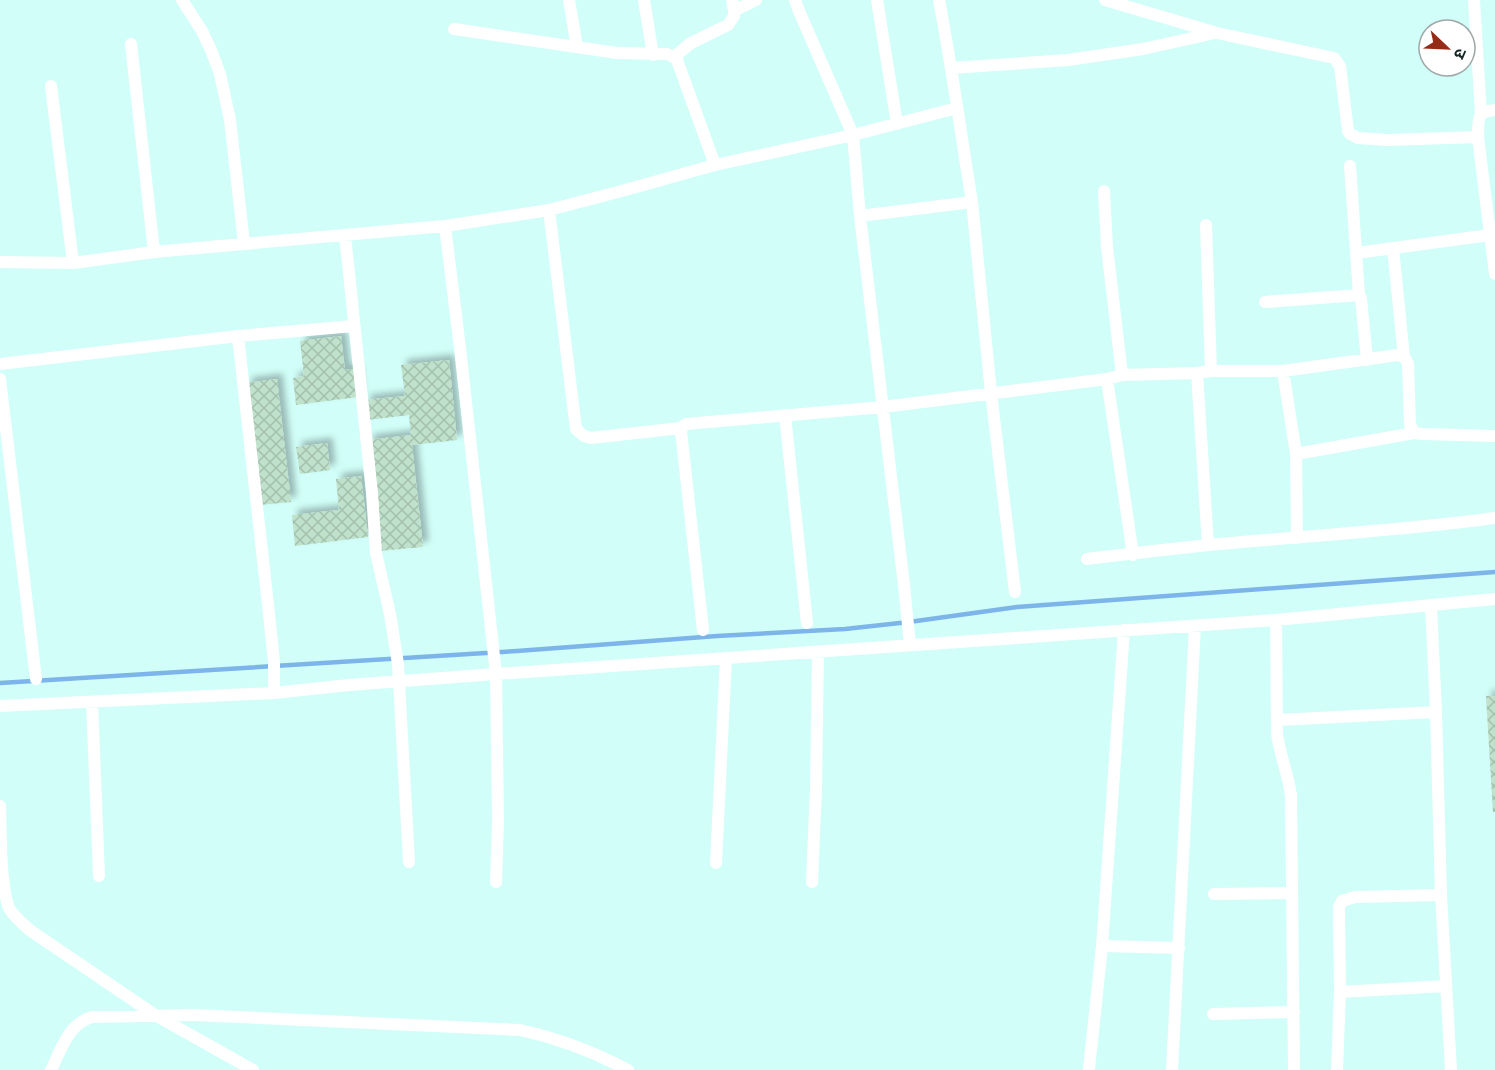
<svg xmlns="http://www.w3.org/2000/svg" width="1495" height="1070" font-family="Signika,'Noto Sans Devanagari',sans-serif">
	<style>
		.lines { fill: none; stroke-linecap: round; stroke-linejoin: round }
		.stream { stroke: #7db4ea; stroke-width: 4.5 }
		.building { fill: url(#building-cross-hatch); filter: url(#shadow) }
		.street { stroke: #fff; stroke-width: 12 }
	</style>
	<defs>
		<pattern id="building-cross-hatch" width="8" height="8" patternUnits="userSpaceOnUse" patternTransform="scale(1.5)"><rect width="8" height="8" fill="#c0e1cb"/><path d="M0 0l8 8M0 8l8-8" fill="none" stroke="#a4c1ae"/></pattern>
		<filter id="shadow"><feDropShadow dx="5.5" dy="-5.5" stdDeviation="3" flood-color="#0004"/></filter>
	</defs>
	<rect width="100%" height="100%" fill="#d1fef8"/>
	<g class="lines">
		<path class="stream" d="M0,683l517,-32 200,-15 128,-7 64,-7 108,-15 478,-35"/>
	</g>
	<path class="building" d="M341,336l4,34 10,-1 3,28 -62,8 -3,-27 11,-2 -4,-35z
		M449,360l8,80 -45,5 11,102 -44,4 -11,-111 43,-5 -2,-20 -42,5 -2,-20 40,-4 -4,-31z
		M277,379l14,123 -31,3 -14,-122z
		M327,443l3,27 -30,4 -4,-27z
		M361,476l7,61 -73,9 -3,-31 47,-5 -3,-31z
		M1486,696h9v116h-2z"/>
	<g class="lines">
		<path class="street" d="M182,0l20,31 9,19 9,24 10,46 14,123
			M569,0l8,47
			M644,0l9,55
			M795,0l4,11 54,124 104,-27
			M877,0l20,124
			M939,0c13,67 22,135 33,202
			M1105,0l112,33 117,25 6,8 8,65 2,3 8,4 29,2 91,-3
			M1474,0l7,114
			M734,11l22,-11
			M454,29l163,24 50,1 7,3 3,3 38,105
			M131,44l23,208
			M674,57l17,-14 37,-18 6,-9v-5l-2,-11
			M952,68l116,-8 75,-11 72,-16
			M51,86l22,177
			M1495,110c-20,2 -16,9 -17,27l17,137
			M1350,166l9,129
			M1104,191l3,56 15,128
			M549,210l27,219 8,7 7,2 90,-10
			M860,216l112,-14 19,191 24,199
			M1206,225l5,146
			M445,226l15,122 36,326 2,147 -2,61
			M345,235l27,258 4,60 14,61 8,50 11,198
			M1393,248l11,109
			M1357,253l133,-18
			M0,262l73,1 81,-11 291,-26 104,-16 69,-18 97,-27 138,-30 7,81 44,369 6,60
			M1265,302l94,-7 2,3 6,62
			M238,336l31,278 5,48v31
			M0,364l238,-28 116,-10
			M1283,371l13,83 1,84
			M1197,373l11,172
			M0,379l36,300
			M1107,379l26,176
			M785,415l22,208
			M1296,454l118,-21
			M1087,559c41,-5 81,-10 122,-14 95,-9 191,-14 286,-27
			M1431,606l5,106 5,183 10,175
			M1276,620l1,114c3,21 11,40 14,61l3,275
			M703,630l-22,-199 2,-5 3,-2 197,-17 224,-28 15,-4 75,-2 14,-2h72l115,-16c6,2 8,3 10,9l2,60 4,9 8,1 73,2
			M92,702l7,174
			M0,706l274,-13 75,-8 147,-11 780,-54 219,-21
			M1278,720l158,-8
			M0,806c1,26 0,79 9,102 5,9 14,16 22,23l124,84 98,55
			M716,863l10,-205
			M812,882l4,-94 2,-137
			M1214,894l78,-1
			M1102,946l22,-316
			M1340,992l106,-6
			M1213,1014l81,-2
			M1089,1069l13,-123 77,2
			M51,1070c10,-20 17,-46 41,-53l102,-2 326,15c37,8 74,22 108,40
			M1172,1070l23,-444
			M1337,1070l3,-78 -1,-85 3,-6 13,-4 86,-2"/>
	</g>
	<g transform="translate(1447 48) rotate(113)"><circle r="28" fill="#ffffff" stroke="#a0a7a7" stroke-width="1.5"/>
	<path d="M0-4.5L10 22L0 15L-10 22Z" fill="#952c17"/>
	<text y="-9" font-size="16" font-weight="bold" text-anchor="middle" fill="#122422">उ</text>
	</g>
</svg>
